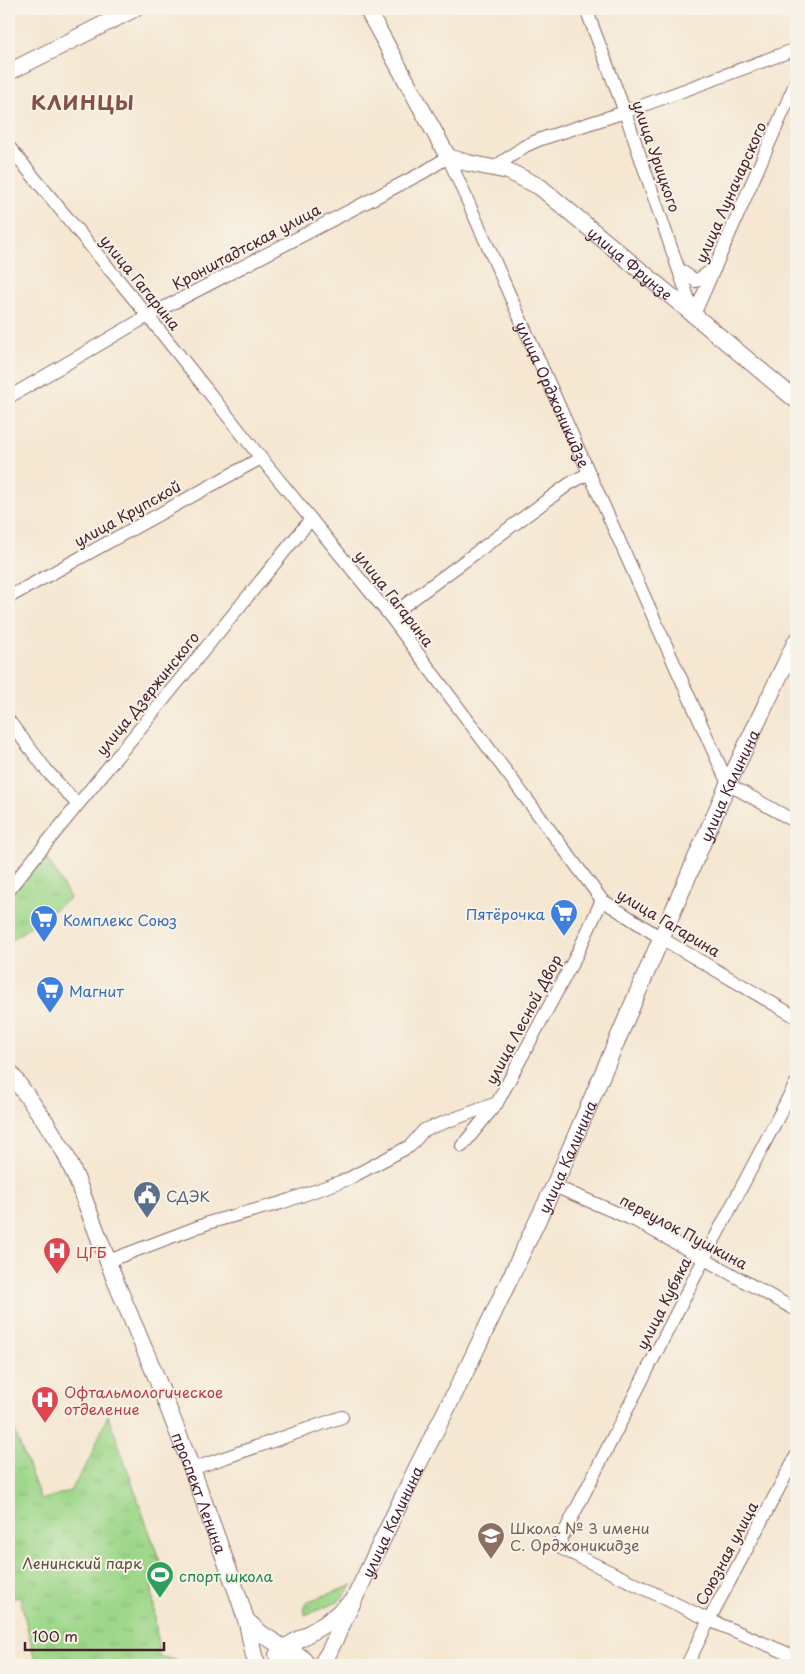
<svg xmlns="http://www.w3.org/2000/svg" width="805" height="1674" font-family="'Playpen Sans',sans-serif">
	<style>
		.grass { fill: url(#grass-tufts); stroke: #747b5a }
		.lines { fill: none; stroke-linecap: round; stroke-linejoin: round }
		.minor-casing { stroke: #866565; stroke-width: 14 }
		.major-casing { stroke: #866565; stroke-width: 18 }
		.minor { stroke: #fff; stroke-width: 12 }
		.major { stroke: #fff; stroke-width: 16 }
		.labels { text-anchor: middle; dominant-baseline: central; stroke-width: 4; stroke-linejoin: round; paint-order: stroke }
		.street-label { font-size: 15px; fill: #4a1f2b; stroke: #f7f3e8 }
		.shop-label { font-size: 15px; fill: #366cbe; stroke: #f7f3e8; text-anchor: start }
		.service-label { font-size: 15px; fill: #4e5e75; stroke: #f7f3e8; text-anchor: start }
		.health-label { font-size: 15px; fill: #be3a42; stroke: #f7f3e8; text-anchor: start }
		.education-label { font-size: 15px; fill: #785e54; stroke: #f7f3e8; text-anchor: start }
		.park-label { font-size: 15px; fill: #5f4d43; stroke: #f7f3e8 }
		.leisure-label { font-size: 15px; fill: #27864d; stroke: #f7f3e8; text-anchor: start }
		.district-label { font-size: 20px; font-weight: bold; letter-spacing: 1px; fill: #875148; stroke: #f7f3e8 }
	</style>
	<defs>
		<pattern id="grass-tufts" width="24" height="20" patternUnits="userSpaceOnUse" patternTransform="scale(1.25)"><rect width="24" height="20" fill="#9ed78a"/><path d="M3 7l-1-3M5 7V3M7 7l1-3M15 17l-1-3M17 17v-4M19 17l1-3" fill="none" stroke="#8ab877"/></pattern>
	</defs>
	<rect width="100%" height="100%" fill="#f7f3e8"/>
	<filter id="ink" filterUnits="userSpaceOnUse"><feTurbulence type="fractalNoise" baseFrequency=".02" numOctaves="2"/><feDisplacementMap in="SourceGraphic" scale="10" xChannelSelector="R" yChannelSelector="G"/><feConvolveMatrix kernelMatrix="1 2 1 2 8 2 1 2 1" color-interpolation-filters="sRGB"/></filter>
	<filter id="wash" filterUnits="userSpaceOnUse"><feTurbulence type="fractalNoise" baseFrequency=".0096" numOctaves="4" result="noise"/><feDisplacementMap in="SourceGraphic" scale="20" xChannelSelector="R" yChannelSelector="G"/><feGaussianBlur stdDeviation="1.12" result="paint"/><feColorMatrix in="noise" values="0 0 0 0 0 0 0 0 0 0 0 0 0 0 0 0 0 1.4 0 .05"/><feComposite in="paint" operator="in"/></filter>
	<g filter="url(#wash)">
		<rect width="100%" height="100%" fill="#f5e7d1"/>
		<path class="grass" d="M46,856l24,42 -61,44v-46z
			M108,1415l57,161 -14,3 8,77 25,6v3h-148l-16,-68 -11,2v-183l32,84 29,-9 18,-29z
			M353,1585l-15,17 -33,13 -2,-6 3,-7z"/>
	</g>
	<g filter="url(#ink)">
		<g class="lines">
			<defs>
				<g id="minor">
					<path d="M586,9l39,103 69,203"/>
					<path d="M9,147l139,169 113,142 129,158 212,284 59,38 135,79"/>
					<path d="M495,167l30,-21 16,-7 84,-27 171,-63"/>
					<path d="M680,270l16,11 19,-13"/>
					<path d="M694,315l102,-233"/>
					<path id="s1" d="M9,397l139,-81 276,-144 24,-15 280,627 68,38"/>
					<path d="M9,597l252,-139"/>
					<path d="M390,616l179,-132 20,-11"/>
					<path d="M9,721l39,51 29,32"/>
					<path d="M9,889l302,-370"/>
					<path d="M796,1083l-92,176 -143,280 2,10 146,71 87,37"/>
					<path d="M462,1146l35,-43 79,-147 26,-56"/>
					<path d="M554,1186l82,35 160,89"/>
					<path d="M108,1261l103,-39 70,-19 67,-24 62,-33 14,-16 73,-27"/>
					<path d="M192,1469l150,-52"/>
					<path d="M687,1665l22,-45 87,-164"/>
				</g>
				<g id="major">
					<path id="s2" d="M367,9l81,148 20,6 40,8 32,16 256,213"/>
					<path d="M9,72l125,-63"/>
					<path id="s3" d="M9,1071l36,50 20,32 12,27 38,100 40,94 37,95 47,129 8,25 7,33 4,9"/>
					<path d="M247,1621l15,13 28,18"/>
					<path d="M280,1654c12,-3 21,0 27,11"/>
					<path d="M277,1655l7,-7 41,-24 24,-20"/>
					<path id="s4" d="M321,1665l8,-13 88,-185 47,-92 90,-189 174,-402 68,-143"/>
				</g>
			</defs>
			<use href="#minor" class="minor-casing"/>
			<use href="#major" class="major-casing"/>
			<use href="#minor" class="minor"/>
			<use href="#major" class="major"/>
		</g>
	</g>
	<defs>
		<symbol id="supermarket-pin" viewBox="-11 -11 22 30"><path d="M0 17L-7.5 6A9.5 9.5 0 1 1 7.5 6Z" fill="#3f7fe0" stroke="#f7f3e8"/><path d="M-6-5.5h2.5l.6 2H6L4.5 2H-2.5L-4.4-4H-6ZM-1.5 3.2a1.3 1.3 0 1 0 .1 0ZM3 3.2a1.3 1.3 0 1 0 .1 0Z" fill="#fff"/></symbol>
		<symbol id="civic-pin" viewBox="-11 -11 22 30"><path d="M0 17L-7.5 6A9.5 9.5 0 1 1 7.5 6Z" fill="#5c6f8a" stroke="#f7f3e8"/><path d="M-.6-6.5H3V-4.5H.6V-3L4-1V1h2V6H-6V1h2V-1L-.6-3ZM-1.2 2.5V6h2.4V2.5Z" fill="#fff"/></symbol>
		<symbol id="hospital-pin" viewBox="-11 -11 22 30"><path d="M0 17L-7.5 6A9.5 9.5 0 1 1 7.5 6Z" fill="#e0444e" stroke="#f7f3e8"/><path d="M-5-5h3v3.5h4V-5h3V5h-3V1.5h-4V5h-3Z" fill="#fff"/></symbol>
		<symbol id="school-pin" viewBox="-11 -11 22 30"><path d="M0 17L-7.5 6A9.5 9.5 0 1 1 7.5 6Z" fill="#8d6e63" stroke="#f7f3e8"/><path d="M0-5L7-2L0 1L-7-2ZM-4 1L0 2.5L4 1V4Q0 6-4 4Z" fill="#fff"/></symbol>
		<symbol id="stadium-pin" viewBox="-11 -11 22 30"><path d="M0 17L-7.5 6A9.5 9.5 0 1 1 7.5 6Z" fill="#2e9e5b" stroke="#f7f3e8"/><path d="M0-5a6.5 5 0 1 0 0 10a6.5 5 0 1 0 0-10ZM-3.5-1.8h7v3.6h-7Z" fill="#fff"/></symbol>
	</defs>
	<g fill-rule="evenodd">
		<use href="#supermarket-pin" x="548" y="897" width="32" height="43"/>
		<use href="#supermarket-pin" x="28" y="903" width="32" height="43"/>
		<use href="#supermarket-pin" x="34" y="974" width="32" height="43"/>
		<use href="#civic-pin" x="131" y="1179" width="32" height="43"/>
		<use href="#hospital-pin" x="41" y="1235" width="32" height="43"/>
		<use href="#hospital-pin" x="29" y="1384" width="32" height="43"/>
		<use href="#school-pin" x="475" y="1520" width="32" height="43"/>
		<use href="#stadium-pin" x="144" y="1559" width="32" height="43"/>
	</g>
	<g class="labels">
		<g class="street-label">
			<text transform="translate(657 156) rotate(71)">улица Урицкого</text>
			<text transform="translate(730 192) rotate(-66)">улица Луначарского</text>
			<text transform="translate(246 246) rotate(-28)">Кронштадтская улица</text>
			<text stroke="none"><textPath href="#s2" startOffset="384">улица Фрунзе</textPath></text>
			<text transform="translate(141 282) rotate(51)">улица Гагарина</text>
			<text stroke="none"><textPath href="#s1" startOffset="760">улица Орджоникидзе</textPath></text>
			<text transform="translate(127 513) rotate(-29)">улица Крупской</text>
			<text transform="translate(395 598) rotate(52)">улица Гагарина</text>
			<text transform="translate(147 693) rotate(-51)">улица Дзержинского</text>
			<text stroke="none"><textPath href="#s4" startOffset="970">улица Калинина</textPath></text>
			<text transform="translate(669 922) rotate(31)">улица Гагарина</text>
			<text transform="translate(523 1019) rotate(-62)">улица Лесной Двор</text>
			<text stroke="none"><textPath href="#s4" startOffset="565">улица Калинина</textPath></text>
			<text transform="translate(684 1231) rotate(28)">переулок Пушкина</text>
			<text transform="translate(663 1303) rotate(-63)">улица Кубяка</text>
			<text stroke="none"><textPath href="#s3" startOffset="465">проспект Ленина</textPath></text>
			<text stroke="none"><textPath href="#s4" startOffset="160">улица Калинина</textPath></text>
			<text transform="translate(726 1553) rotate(-62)">Союзная улица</text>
		</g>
		<g class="shop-label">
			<text x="545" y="913" text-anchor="end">Пятёрочка</text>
			<text x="63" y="919">Комплекс Союз</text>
			<text x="69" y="990">Магнит</text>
		</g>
		<g class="service-label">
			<text x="166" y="1195">СДЭК</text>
		</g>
		<g class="health-label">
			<text x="76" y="1251">ЦГБ</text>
			<text x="64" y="1391">Офтальмологическое<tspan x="64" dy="17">отделение</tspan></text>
		</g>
		<g class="education-label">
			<text x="510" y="1527">Школа № 3 имени<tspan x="510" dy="17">С. Орджоникидзе</tspan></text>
		</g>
		<g class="park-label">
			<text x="82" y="1562">Ленинский парк</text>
		</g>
		<g class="leisure-label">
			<text x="179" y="1575">спорт школа</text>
		</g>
		<g class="district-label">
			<text x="83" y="102">КЛИНЦЫ</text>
		</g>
	</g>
	<rect width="805" height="1674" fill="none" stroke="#f7f3e8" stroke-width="30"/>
	<path d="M25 1642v8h139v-8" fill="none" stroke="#4a1f2b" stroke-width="2.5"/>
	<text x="32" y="1642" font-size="15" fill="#4a1f2b" stroke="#f7f3e8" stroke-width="4" paint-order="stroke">100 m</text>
</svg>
